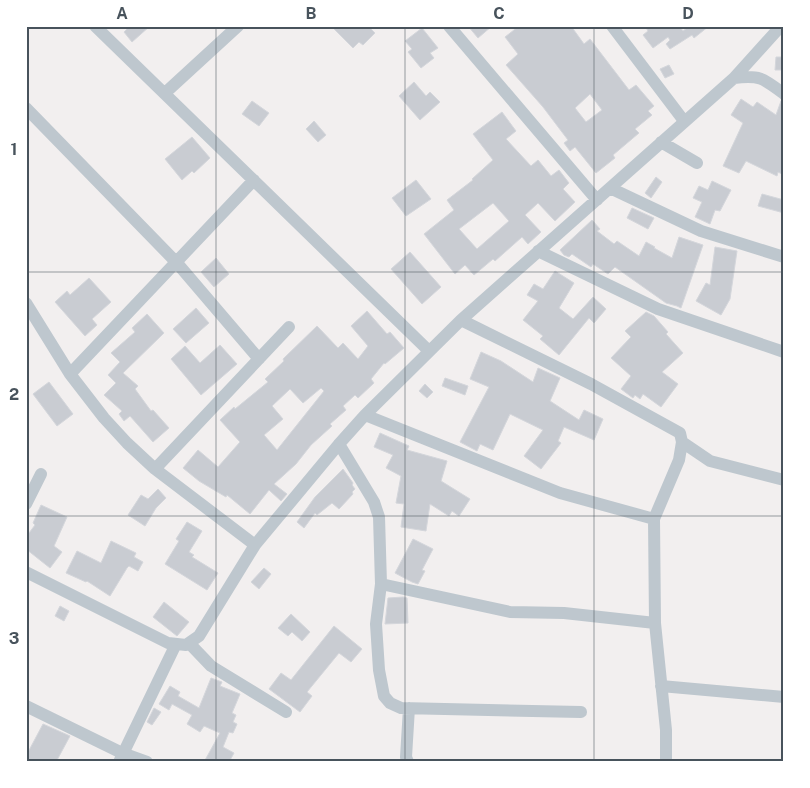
<svg xmlns="http://www.w3.org/2000/svg" width="810" height="788" font-family="'Public Sans',sans-serif">
	<style>
		.building { fill: #c9ccd2; stroke: #d4d6db; fill-rule: evenodd }
		.lines { fill: none; stroke-linecap: round; stroke-linejoin: round }
		.street { stroke: #bec7ce; stroke-width: 12 }
		.grid { fill: none; stroke: #48535c; stroke-width: 1; stroke-opacity: 0.55 }
		.neatline { fill: none; stroke: #48535c; stroke-width: 2 }
		.grid-label { font-size: 16px; text-anchor: middle; font-weight: bold; fill: #48535c }
	</style>
	<rect width="100%" height="100%" fill="#f2efef"/>
	<path class="building" d="M130,26h20l-18,16 -8,-10z
		M331,26h37l7,7 -12,12 -4,-3 -6,6z
		M468,26h24l-14,12z
		M519,26h52l13,18 6,-5 39,51 7,-5 18,21 -6,5 4,4 -17,14 4,4 -26,22 2,3 -19,15 -21,-26 -5,4 -6,-8 4,-3 -25,-33 -37,-42 12,-11 -13,-17zM590,94l12,16 -16,12 -11,-14z
		M645,26h34l4,5 4,-3 -2,-2h24l-15,12 -2,-3 -22,14 -4,-5 4,-4 -2,-3 -15,11 -10,-13 5,-4z
		M422,28l16,20 -8,5 4,5 -13,10 -13,-16 4,-3 -7,-8z
		M776,57h8v13h-9z
		M669,65l5,9 -9,4 -5,-9z
		M414,82l12,14 4,-4 10,10 -20,18 -21,-24z
		M741,99l12,8 4,-5 19,13 5,-14 3,1v73l-6,-3 -1,4 -31,-15 -7,12 -16,-7 20,-43 -12,-8z
		M252,101l17,12 -10,13 -17,-12z
		M502,112l14,19 -10,8 25,27 7,-6 13,16 8,-6 10,13 -6,6 12,13 -20,19 -17,-18 -13,12 16,17 -13,12 -6,-7 -27,24 -2,-2 -19,16 -9,-10 -10,9 -31,-40 30,-24 -7,-10 26,-20 -1,-1 21,-19 -20,-26zM493,203l16,18 -32,28 -18,-20z
		M314,121l12,14 -8,7 -12,-13z
		M192,137l18,21 -16,15 -2,-2 -10,9 -17,-21z
		M656,177l6,5 -11,16 -6,-5z
		M416,180l15,19 -25,17 -14,-18z
		M712,181l19,9 -11,21 -5,-1 -5,14 -15,-7 7,-15 -9,-4 6,-12 9,4z
		M762,194l22,6v13l-26,-7z
		M632,208l22,10 -6,11 -21,-11z
		M592,220l8,9 -3,2 17,13 3,-3 22,15 7,-14 9,5 -1,1 18,10 7,-21 24,8 -22,63 -4,-2 -11,-3 -51,-36 -7,7 -15,-10 -2,3 -19,-13 -3,3 -5,-2 -4,-5z
		M715,247l22,4 -7,48 -9,16 -25,-14 10,-18 4,2z
		M410,252l31,35 -19,17 -31,-35z
		M216,258l13,16 -15,13 -13,-15z
		M555,271l19,12 -15,25 14,11 20,-22 13,12 -12,14 -5,-5 -30,37 -19,-16 3,-3 -20,-16 15,-19 -11,-6 7,-11 9,5z
		M89,278l22,24 -19,17 5,6 -12,11 -30,-34 12,-11 3,4z
		M196,308l13,15 -23,20 -13,-14z
		M367,311l20,23 3,-2 14,16 -19,16 -1,-1 -13,16 3,4 -16,15 -3,-3 -12,11 3,4 -16,14 2,2 -21,19 -15,19 -22,20 13,10 -6,7 -12,-11 -19,24 -23,-19 -1,2 -27,-16 -16,-13 15,-18 20,17 22,-25 -20,-22 14,-13 1,2 33,-27 -3,-3 19,-18 -1,-2 34,-33 21,22 5,-5 15,16 10,-13 -17,-20zM321,388l3,3 -47,59 -13,-15 19,-16 -11,-13 18,-17 13,14z
		M646,312l8,4 14,16 -2,2 17,19 -21,19 16,12 -17,23 -18,-13 -3,5 -5,-4 -2,3 -12,-9 10,-13 -20,-18 20,-21 -6,-6z
		M147,314l17,19 -41,40 15,13 -3,3 16,22 2,-1 16,18 -16,14 -23,-26 -6,5 -5,-7 3,-3 -18,-16 12,-12 -8,-8 12,-13 -9,-9 24,-21 -3,-4z
		M220,345l17,19 -36,31 -30,-36 14,-13 15,17z
		M481,352l20,9 32,21 5,-14 22,10 -10,23 29,19 5,-10 19,9 -9,21 -30,-13 -6,14 3,2 -20,26 -17,-13 19,-26 -33,-16 -17,36 -13,-6 -3,7 -17,-9 29,-55 -19,-8z
		M445,378l23,8 -3,9 -23,-9z
		M49,382l24,32 -16,12 -24,-32z
		M425,384l8,8 -6,6 -8,-7z
		M380,433l29,13 -2,4 40,11 -6,20 29,18 -11,17 -7,-5 -3,5 -19,-12 -4,27 -25,-4 3,-23 -8,-1 5,-27 -15,-8 7,-13 -19,-8z
		M343,469l10,14 -1,2 3,4 -3,3 1,2 -14,15 -7,-6 -15,12 -2,-2 -11,15 -7,-6 18,-25z
		M158,489l8,9 -10,10 -11,18 -17,-11 13,-20 7,4z
		M41,505l26,12 -13,29 8,6 -12,16 -24,-19v-12l9,-12 -2,-2z
		M187,522l15,9 -13,21 5,3 -2,2 26,16 -11,17 -42,-26 14,-23 -3,-2z
		M413,539l20,10 -11,21 3,1 -7,13 -6,-2 -17,-9z
		M111,541l25,12 -2,4 9,5 -5,9 -9,-5 -2,2 -17,28 -23,-15 -1,1 -20,-9 11,-22 24,12z
		M264,568l7,6 -12,15 -8,-7z
		M403,597l4,1 1,25 -23,1 3,-26z
		M164,602l25,20 -12,14 -24,-19z
		M60,606l9,5 -5,10 -9,-5z
		M291,614l19,18 -8,9 -10,-9 -4,4 -10,-8z
		M334,626l28,23 -11,13 -12,-9 -32,39 5,4 -12,16 -31,-23 12,-16 10,7z
		M211,678l11,4 -2,4 20,8 -8,19 4,2 -3,7 4,2 -4,9 -4,-1 -6,15 11,6 -5,9h-25l16,-29 -16,-7 -4,6 -13,-8 5,-9 -20,-11 -3,6 -10,-6 11,-18 10,6 -2,4 21,12z
		M154,708l7,4 -9,13 -5,-3z
		M43,724l27,12 -14,26h-30v-6z"/>
	<g class="lines">
		<path class="street" d="M95,26l334,325
			M449,26l148,174
			M612,26l72,95
			M734,78l47,-52
			M165,93l73,-67
			M26,108l151,155 82,96
			M661,142l36,21
			M610,188l91,43 83,26
			M538,251l120,58 126,43
			M26,303l44,71 34,44 23,25 28,26 100,76
			M461,320l130,64 89,49 2,9 -3,18 -25,59 1,104 11,107v32
			M70,374l184,-194
			M365,415l195,78 94,26
			M682,442l28,19 74,19
			M339,444l35,58 5,15 2,67 -5,40 3,46 5,26 6,7 11,5 180,4
			M155,469l134,-142
			M26,504l15,-30
			M26,572l142,71 18,2 13,-9 56,-91 84,-101 26,-29 96,-95 273,-242c26,-3 29,0 50,16
			M381,584l129,28 54,1 91,10
			M189,643l22,23 75,46
			M661,686l123,11
			M26,706l96,47 25,9
			M119,762l57,-118
			M408,762l-2,-5 3,-49"/>
	</g>
	<path class="grid" d="M216,26v736M405,26v736M594,26v736M26,272h758M26,516h758"/>
	<rect width="810" height="788" fill="none" stroke="#ffffff" stroke-width="55"/>
	<rect x="28" y="28" width="754" height="732" class="neatline"/>
	<g class="grid-label">
		<text x="122" y="19">A</text>
		<text x="311" y="19">B</text>
		<text x="499" y="19">C</text>
		<text x="688" y="19">D</text>
		<text x="14" y="155">1</text>
		<text x="14" y="400">2</text>
		<text x="14" y="644">3</text>
	</g>
</svg>
